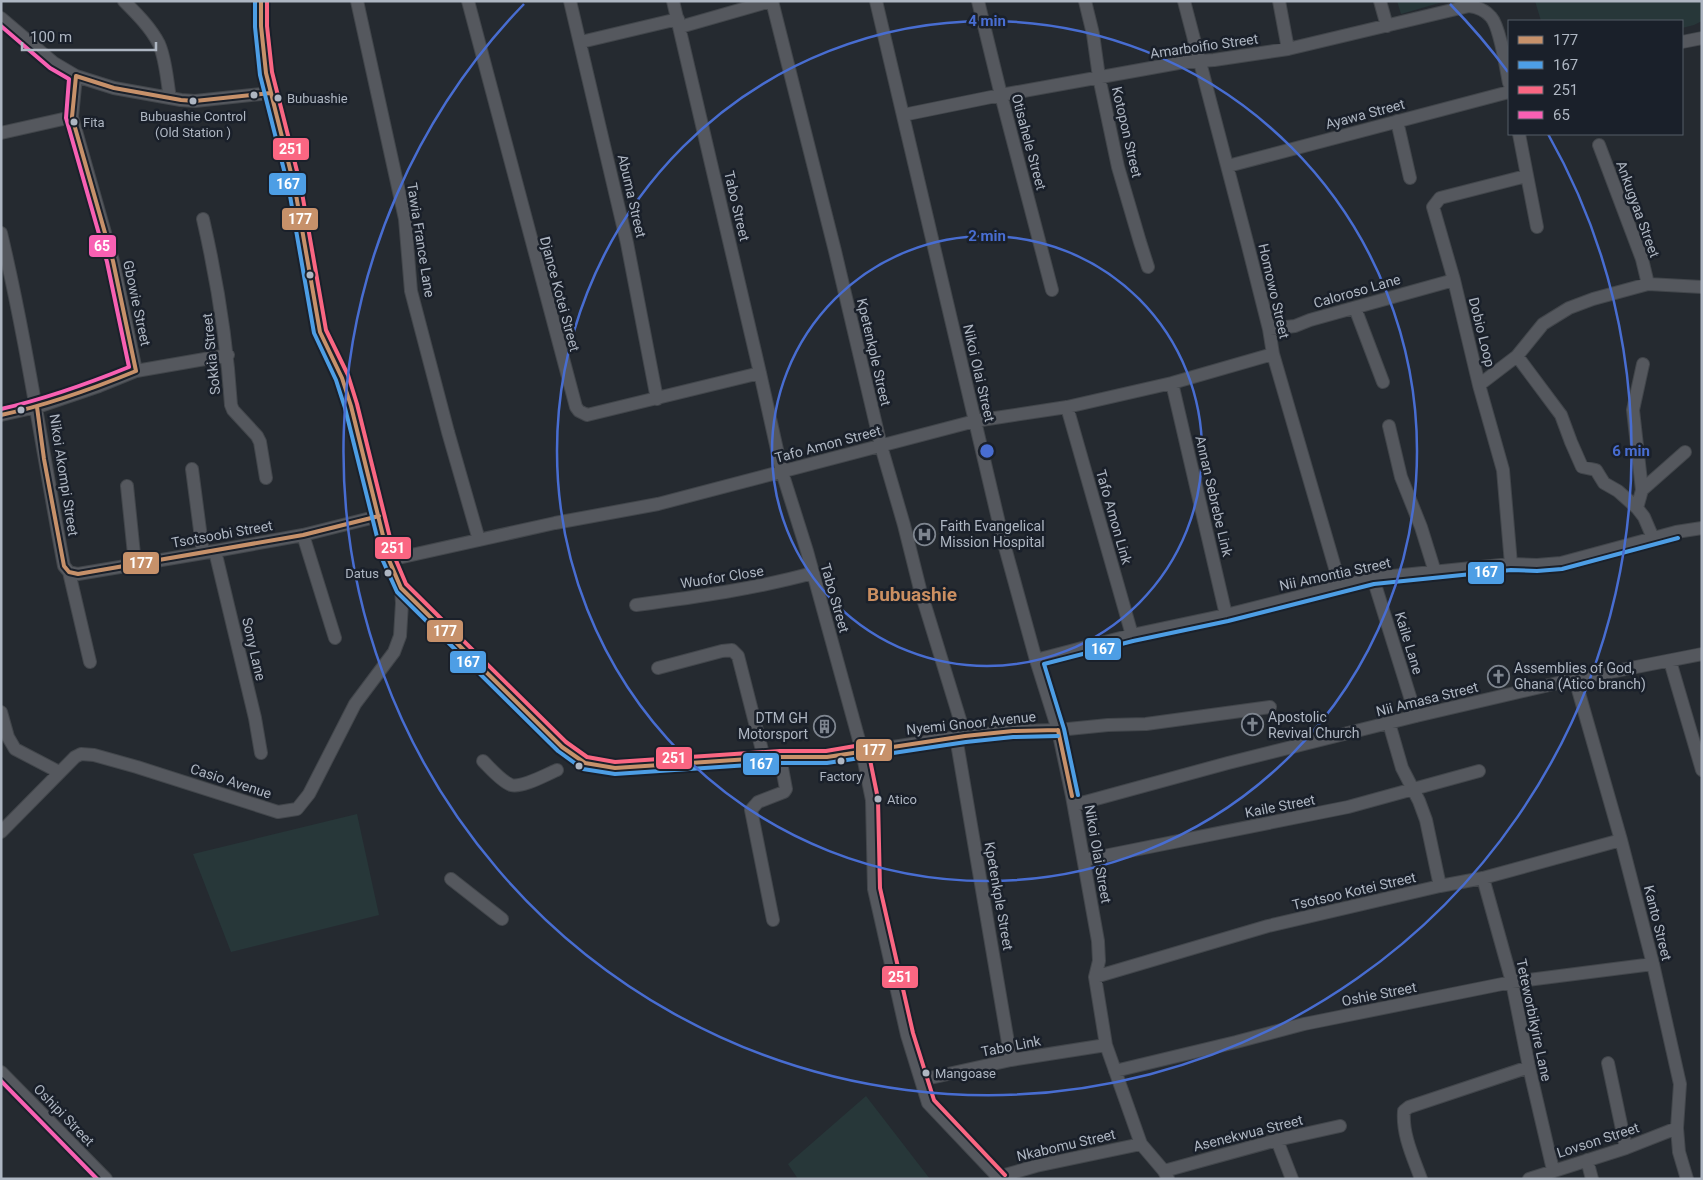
<svg xmlns="http://www.w3.org/2000/svg" width="1703" height="1180" font-family="Roboto,sans-serif">
	<style>
		.green { fill: #273739 }
		.lines { fill: none; stroke-linecap: round; stroke-linejoin: round }
		.minor-casing { stroke: #42464b; stroke-width: 14 }
		.minor { stroke: #55585e; stroke-width: 12 }
		.bus-1-casing { stroke: #1a202a; stroke-width: 8 }
		.bus-2-casing { stroke: #1a202a; stroke-width: 8 }
		.bus-3-casing { stroke: #1a202a; stroke-width: 8 }
		.bus-4-casing { stroke: #1a202a; stroke-width: 8 }
		.bus-1 { stroke: #c7916a; stroke-width: 4 }
		.bus-2 { stroke: #4d9ee5; stroke-width: 4 }
		.bus-3 { stroke: #fa6682; stroke-width: 4 }
		.bus-4 { stroke: #f860b3; stroke-width: 4 }
		.ring { fill: none; stroke: #486dd1; stroke-width: 2.5 }
		.bus-dot { fill: #aeb6c2; stroke: #1a202a; stroke-width: 2 }
		.labels { text-anchor: middle; dominant-baseline: central; stroke-width: 5; stroke-linejoin: round; paint-order: stroke }
		.bus-label { font-size: 13px; fill: #aeb6c2; stroke: #1a202a; text-anchor: start }
		.street-label { font-size: 14px; fill: #aeb6c2; stroke: #1a202a }
		.poi-label { font-size: 14px; fill: #aeb6c2; stroke: #1a202a; text-anchor: start }
		.district-label { font-size: 19px; font-weight: bold; fill: #cb8f61; stroke: #1a202a }
		.centre { fill: #486dd1; stroke: #1a202a; stroke-width: 2.5 }
		.ring-label { font-size: 15px; text-anchor: middle; font-weight: bold; fill: #486dd1; stroke: #1a202a; stroke-width: 5; stroke-linejoin: round; paint-order: stroke }
		.line-badge { stroke: #1a202a; stroke-width: 2 }
		.badge-label { font-size: 14px; text-anchor: middle; font-weight: bold; fill: #fff }
	</style>
	<rect width="100%" height="100%" fill="#252a30"/>
	<path class="green" d="M1397,1h49l-45,13z
		M1535,1h167v20l-8,4 -12,3v-7h-141z
		M357,814l22,101 -148,37 -38,-98z
		M866,1096l64,83h-132l-10,-15z"/>
	<g class="lines">
		<defs>
			<path id="minor" d="M124,1c13,13 27,27 35,43 7,16 8,37 11,54
				M357,1l48,218 6,72 37,141 31,108
				M468,1l108,406 3,4 8,4 173,-42
				M570,1l57,242 30,156
				M673,1l87,372 22,99 25,79 55,200 10,49 2,89 33,146 21,68 72,76
				M772,1l63,250 46,195 23,79 16,64 45,147
				M876,1l127,539 33,120 22,70 14,66 26,145 1,20 -4,16 11,68 35,99 23,27 4,8
				M978,1l23,94 51,195
				M1085,1l8,33 6,43 19,90 22,75 8,25
				M1184,1l63,241 22,87 4,25 67,231
				M1279,1l9,48
				M1380,1l7,25
				M1,18l53,45 22,13 38,12 67,12 14,1 76,-8
				M680,27l91,-26
				M581,42l97,-23
				M1682,42l20,-4
				M903,115l98,-20 183,-33 30,-2 74,-11 181,-43c9,1 16,4 22,11 9,10 15,51 18,66
				M1397,121l13,57
				M1,133l71,-16
				M1519,134l18,93
				M1599,145l43,114 6,25
				M1228,166l281,-74
				M203,219c14,61 24,123 28,186l2,5 24,26 3,6 6,36
				M1,233c26,110 42,222 63,333l5,6 21,90
				M1355,308l28,74
				M1269,329l26,-3 15,-6 144,-40
				M1517,356l44,59 10,27 11,25 14,3 8,13 14,8 19,17 7,9 9,21
				M136,371l92,-16
				M1172,383l54,232
				M1479,385l38,-29 26,-32 26,-16 24,-9 55,-15 54,3
				M1067,407l65,228
				M1,415l36,-8 62,-21 37,-15 -23,-110 -41,-144 4,-41
				M1389,426l12,51 20,50 14,45
				M192,469l11,84
				M127,486l8,78
				M1642,490l43,-38
				M1637,508l5,-18 -9,-80 10,-46
				M303,535l32,103
				M215,551l40,167 6,35
				M389,560l166,-37 103,-19 317,-83 92,-14 105,-24 101,-29
				M1511,564l-8,-94 -24,-85 -25,-105 -21,-73 7,-9 86,-22
				M69,572l9,2 137,-23 88,-16 76,-19
				M1373,578l43,138
				M401,588l161,159 23,16 30,5 165,-11h47l138,-21 48,-5 45,-1 50,-5 38,-1 124,-17
				M636,605c60,-8 118,-16 177,-32
				M1036,660l96,-25 94,-20 147,-37 138,-14 26,1 24,-2 115,-31 26,-4
				M1670,661l32,109
				M658,668l64,-17 10,-1 6,6 26,102
				M1575,679l46,161 32,124 27,120 -3,44 2,24 8,27
				M1,712l7,25 7,12 44,23
				M1389,723l13,45 17,33 7,19 14,66
				M956,737l55,323
				M483,761c8,8 18,20 28,24 12,3 36,-11 46,-15
				M1074,805l154,-42 188,-47 159,-37 127,-25
				M1,832l74,-75 6,-3 13,1 43,12 141,45 19,-3 12,-15 46,-90 39,-52 6,-16 2,-33 -1,-15 -12,-28 -38,-154 -9,-28 -22,-46 -5,-23 -20,-120 -29,-116 -5,-47v-25
				M1084,860l264,-53 131,-36
				M1483,878l29,104 17,85 24,103
				M451,879l51,40
				M773,920l-22,-110 7,-8 26,-10 2,-3 -6,-32
				M1095,977l173,-51 172,-40 43,-8 138,-38
				M1608,1063l18,85
				M1115,1071l121,-29 68,-18 208,-42 141,-18
				M1,1072l105,107
				M921,1080l90,-20 95,-15
				M1277,1140l15,39
				M1587,1160l5,19
				M1164,1171l113,-31 63,-14
				M998,1177l38,-11 105,-22
				M1421,1179c-8,-22 -19,-45 -17,-68l5,-4 120,-40
				M1529,1179l97,-31 51,-20"/>
		</defs>
		<use href="#minor" class="minor-casing"/>
		<use href="#minor" class="minor"/>
		<defs>
			<path id="bus-1" d="M261,1v25l5,47 29,116 25,143 22,46 9,28 38,154 12,28 161,159 23,16 30,5 165,-11h47l138,-21 48,-5 45,-1
				M76,76l38,12 67,12 14,1 76,-8
				M37,407l7,52 20,107 5,6 9,2 225,-39 76,-19
				M1,415c47,-10 91,-26 135,-44l-23,-110 -41,-144 4,-41
				M1058,730l14,66"/>
			<path id="bus-2" d="M255,1v26l5,48 29,115 25,143 22,47 9,28 38,153 14,31 161,159 25,18 32,5 165,-11h47l139,-21 47,-5 45,-1
				M1078,795l-14,-66 -20,-65 89,-23 95,-20 146,-37 137,-14 26,1 25,-2 116,-31"/>
			<path id="bus-3" d="M267,1v25l5,46 29,115 25,143 22,45 9,29 38,154 11,26 160,158 21,15 28,5 165,-11h46l35,-6
				M868,750l10,49 2,89 33,145 21,67 71,75"/>
			<path id="bus-4" d="M1,26l49,42 19,11 -3,39 41,144 22,105c-42,17 -84,32 -128,42
				M1,1081l96,98"/>
		</defs>
		<use href="#bus-1" class="bus-1-casing"/>
		<use href="#bus-2" class="bus-2-casing"/>
		<use href="#bus-3" class="bus-3-casing"/>
		<use href="#bus-4" class="bus-4-casing"/>
		<use href="#bus-1" class="bus-1"/>
		<use href="#bus-2" class="bus-2"/>
		<use href="#bus-3" class="bus-3"/>
		<use href="#bus-4" class="bus-4"/>
	</g>
	<g class="ring">
		<circle cx="987" cy="451" r="215"/>
		<circle cx="987" cy="451" r="430"/>
		<path d="M1450 4A644 644 0 0 1 1508 72M1548 134A644 644 0 1 1 524 4"/>
	</g>
	<defs>
		<symbol id="hospital-ring" viewBox="-11 -11 22 22"><circle r="9.5" fill="#1a202a" stroke="#7e858f" stroke-width="1.5"/><path d="M-5-5h3v3.5h4V-5h3V5h-3V1.5h-4V5h-3Z" fill="#7e858f"/></symbol>
		<symbol id="church-ring" viewBox="-11 -11 22 22"><circle r="9.5" fill="#1a202a" stroke="#7e858f" stroke-width="1.5"/><path d="M-1.2-6h2.4v3.5h3.3v2.4h-3.3V6h-2.4V-.1h-3.3v-2.4h3.3Z" fill="#7e858f"/></symbol>
		<symbol id="building-ring" viewBox="-11 -11 22 22"><circle r="9.5" fill="#1a202a" stroke="#7e858f" stroke-width="1.5"/><path d="M-4-6H4V6H1V3H-1V6H-4ZM-2.5-4.3h1.7v1.8h-1.7ZM.8-4.3h1.7v1.8H.8ZM-2.5-1h1.7V.8h-1.7ZM.8-1h1.7V.8H.8Z" fill="#7e858f"/></symbol>
	</defs>
	<g fill-rule="evenodd">
		<use href="#hospital-ring" x="912" y="522" width="25" height="25"/>
		<use href="#church-ring" x="1486" y="664" width="25" height="25"/>
		<use href="#church-ring" x="1240" y="712" width="25" height="25"/>
		<use href="#building-ring" x="812" y="714" width="25" height="25"/>
	</g>
	<g class="bus-dot">
		<circle cx="254" cy="95" r="4.5"/>
		<circle cx="278" cy="98" r="4.5"/>
		<circle cx="193" cy="101" r="4.5"/>
		<circle cx="74" cy="122" r="4.5"/>
		<circle cx="310" cy="275" r="4.5"/>
		<circle cx="21" cy="410" r="4.5"/>
		<circle cx="388" cy="573" r="4.5"/>
		<circle cx="841" cy="761" r="4.5"/>
		<circle cx="579" cy="766" r="4.5"/>
		<circle cx="878" cy="799" r="4.5"/>
		<circle cx="926" cy="1073" r="4.5"/>
	</g>
	<g class="labels">
		<g class="bus-label">
			<text x="287" y="98">Bubuashie</text>
			<text x="193" y="116" text-anchor="middle">Bubuashie Control<tspan x="193" dy="16">(Old Station )</tspan></text>
			<text x="83" y="122">Fita</text>
			<text x="379" y="573" text-anchor="end">Datus</text>
			<text x="841" y="776" text-anchor="middle">Factory</text>
			<text x="887" y="799">Atico</text>
			<text x="935" y="1073">Mangoase</text>
		</g>
		<g class="street-label">
			<text transform="translate(1204 46) rotate(-8)">Amarboifio Street</text>
			<text transform="translate(1365 114) rotate(-15)">Ayawa Street</text>
			<text transform="translate(1127 132) rotate(77)">Kotopon Street</text>
			<text transform="translate(1029 142) rotate(75)">Otisahele Street</text>
			<text transform="translate(632 196) rotate(77)">Abuma Street</text>
			<text transform="translate(737 206) rotate(77)">Tabo Street</text>
			<text transform="translate(1638 209) rotate(70)">Ankugyaa Street</text>
			<text transform="translate(421 240) rotate(81)">Tawia France Lane</text>
			<text transform="translate(1274 291) rotate(77)">Homowo Street</text>
			<text transform="translate(1357 291) rotate(-16)">Caloroso Lane</text>
			<text transform="translate(560 294) rotate(75)">Djance Kotei Street</text>
			<text transform="translate(137 303) rotate(78)">Gbowie Street</text>
			<text transform="translate(1482 332) rotate(76)">Dobio Loop</text>
			<text transform="translate(874 352) rotate(77)">Kpetenkple Street</text>
			<text transform="translate(211 354) rotate(-96)">Sokkia Street</text>
			<text transform="translate(979 373) rotate(77)">Nikoi Olai Street</text>
			<text transform="translate(828 444) rotate(-15)">Tafo Amon Street</text>
			<text transform="translate(64 475) rotate(81)">Nikoi Akompi Street</text>
			<text transform="translate(1214 496) rotate(77)">Annan Sebrebe Link</text>
			<text transform="translate(1114 517) rotate(74)">Tafo Amon Link</text>
			<text transform="translate(222 534) rotate(-10)">Tsotsoobi Street</text>
			<text transform="translate(1335 574) rotate(-12)">Nii Amontia Street</text>
			<text transform="translate(722 577) rotate(-9)">Wuofor Close</text>
			<text transform="translate(835 598) rotate(74)">Tabo Street</text>
			<text transform="translate(1409 643) rotate(73)">Kaile Lane</text>
			<text transform="translate(254 649) rotate(77)">Sony Lane</text>
			<text transform="translate(1427 699) rotate(-14)">Nii Amasa Street</text>
			<text transform="translate(971 723) rotate(-6)">Nyemi Gnoor Avenue</text>
			<text transform="translate(231 781) rotate(18)">Casio Avenue</text>
			<text transform="translate(1280 806) rotate(-11)">Kaile Street</text>
			<text transform="translate(1098 854) rotate(80)">Nikoi Olai Street</text>
			<text transform="translate(1354 891) rotate(-13)">Tsotsoo Kotei Street</text>
			<text transform="translate(999 896) rotate(80)">Kpetenkple Street</text>
			<text transform="translate(1658 923) rotate(76)">Kanto Street</text>
			<text transform="translate(1379 994) rotate(-11)">Oshie Street</text>
			<text transform="translate(1534 1020) rotate(78)">Teteworbikyire Lane</text>
			<text transform="translate(1011 1046) rotate(-11)">Tabo Link</text>
			<text transform="translate(64 1115) rotate(46)">Oshipi Street</text>
			<text transform="translate(1248 1133) rotate(-14)">Asenekwua Street</text>
			<text transform="translate(1598 1140) rotate(-18)">Lovson Street</text>
			<text transform="translate(1066 1145) rotate(-13)">Nkabomu Street</text>
		</g>
		<g class="poi-label">
			<text x="940" y="526">Faith Evangelical<tspan x="940" dy="16">Mission Hospital</tspan></text>
			<text x="1514" y="668">Assemblies of God,<tspan x="1514" dy="16">Ghana (Atico branch)</tspan></text>
			<text x="1268" y="717">Apostolic<tspan x="1268" dy="16">Revival Church</tspan></text>
			<text x="808" y="718" text-anchor="end">DTM GH<tspan x="808" dy="16">Motorsport</tspan></text>
		</g>
		<g class="district-label">
			<text x="912" y="594">Bubuashie</text>
		</g>
	</g>
	<circle cx="987" cy="451" r="8" class="centre"/>
	<g class="ring-label">
		<text x="987" y="26">4 min</text>
		<text x="987" y="241">2 min</text>
		<text x="1631" y="456">6 min</text>
	</g>
	<g class="line-badge">
		<rect x="272" y="137" width="38" height="24" rx="5" fill="#fa6682"/>
		<rect x="268" y="172" width="39" height="24" rx="5" fill="#4d9ee5"/>
		<rect x="281" y="207" width="38" height="24" rx="5" fill="#c7916a"/>
		<rect x="88" y="234" width="29" height="24" rx="5" fill="#f860b3"/>
		<rect x="374" y="536" width="38" height="24" rx="5" fill="#fa6682"/>
		<rect x="122" y="551" width="38" height="24" rx="5" fill="#c7916a"/>
		<rect x="1467" y="561" width="38" height="24" rx="5" fill="#4d9ee5"/>
		<rect x="426" y="619" width="38" height="24" rx="5" fill="#c7916a"/>
		<rect x="1084" y="637" width="38" height="24" rx="5" fill="#4d9ee5"/>
		<rect x="449" y="650" width="38" height="24" rx="5" fill="#4d9ee5"/>
		<rect x="855" y="738" width="38" height="24" rx="5" fill="#c7916a"/>
		<rect x="655" y="746" width="38" height="24" rx="5" fill="#fa6682"/>
		<rect x="742" y="752" width="38" height="24" rx="5" fill="#4d9ee5"/>
		<rect x="881" y="965" width="38" height="24" rx="5" fill="#fa6682"/>
	</g>
	<g class="badge-label">
		<text x="291" y="154">251</text>
		<text x="288" y="189">167</text>
		<text x="300" y="224">177</text>
		<text x="102" y="251">65</text>
		<text x="393" y="553">251</text>
		<text x="141" y="568">177</text>
		<text x="1486" y="577">167</text>
		<text x="445" y="636">177</text>
		<text x="1103" y="654">167</text>
		<text x="468" y="667">167</text>
		<text x="874" y="755">177</text>
		<text x="674" y="763">251</text>
		<text x="761" y="769">167</text>
		<text x="900" y="982">251</text>
	</g>
	<rect width="1703" height="1180" fill="none" stroke="#aeb6c2" stroke-width="5"/>
	<rect x="1508" y="20" width="175" height="115" fill="#1a202a" stroke="#555c67"/>
	<rect x="1518" y="36" width="25" height="8" fill="#c7916a" stroke="#555c67"/>
	<text x="1553" y="45" font-size="15" fill="#aeb6c2">177</text>
	<rect x="1518" y="61" width="25" height="8" fill="#4d9ee5" stroke="#555c67"/>
	<text x="1553" y="70" font-size="15" fill="#aeb6c2">167</text>
	<rect x="1518" y="86" width="25" height="8" fill="#fa6682" stroke="#555c67"/>
	<text x="1553" y="95" font-size="15" fill="#aeb6c2">251</text>
	<rect x="1518" y="111" width="25" height="8" fill="#f860b3" stroke="#555c67"/>
	<text x="1553" y="120" font-size="15" fill="#aeb6c2">65</text>
	<path d="M22 42v8h134v-8" fill="none" stroke="#aeb6c2" stroke-width="2.5"/>
	<text x="30" y="42" font-size="15" fill="#aeb6c2" stroke="#1a202a" stroke-width="4" paint-order="stroke">100 m</text>
</svg>
